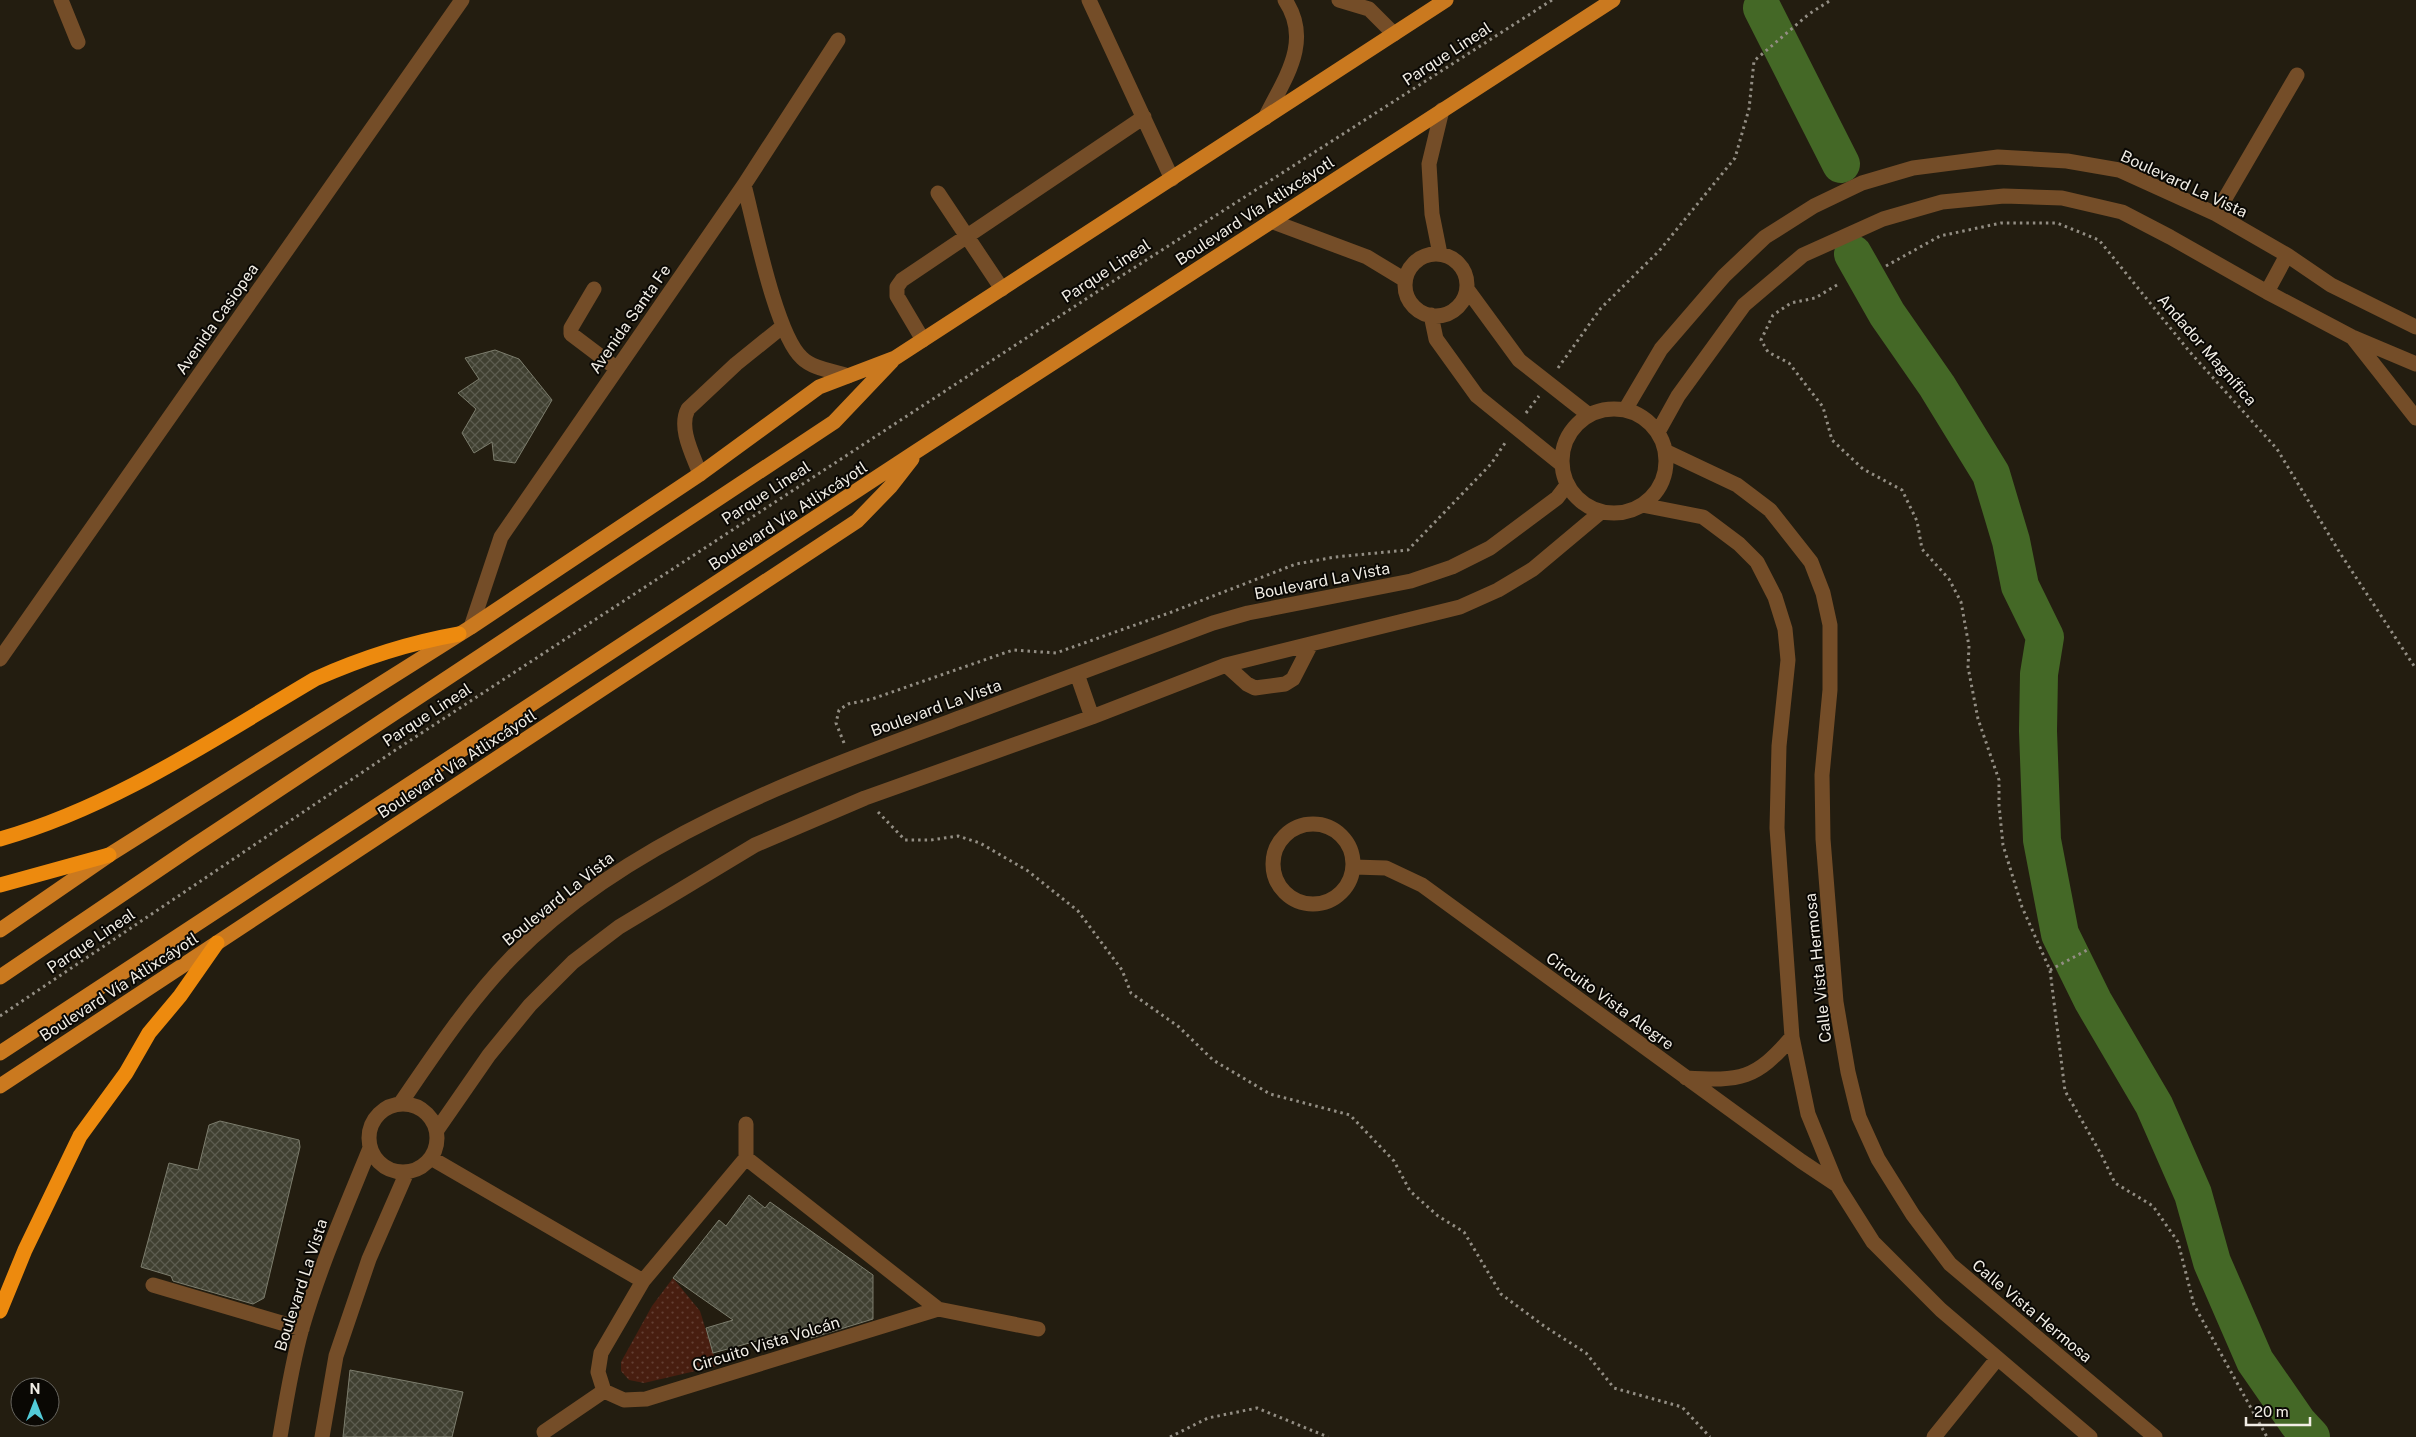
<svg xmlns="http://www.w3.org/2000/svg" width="2416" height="1437" font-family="'Public Sans',sans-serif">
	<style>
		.park { fill: url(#park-dots) }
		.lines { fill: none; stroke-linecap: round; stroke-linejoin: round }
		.river { stroke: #446826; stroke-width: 38 }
		.building { fill: url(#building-cross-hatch); stroke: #7c7d6d }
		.path { stroke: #938e84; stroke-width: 3; stroke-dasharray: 2.5 4; stroke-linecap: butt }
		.minor { stroke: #744d28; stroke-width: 15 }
		.major { stroke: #ca791f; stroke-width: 15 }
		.highway { stroke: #ed8a0e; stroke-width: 15 }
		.labels { text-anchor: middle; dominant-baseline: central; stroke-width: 4; stroke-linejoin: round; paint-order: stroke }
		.street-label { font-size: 16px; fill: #f1ede5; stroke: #0a0804 }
	</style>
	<defs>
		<pattern id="park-dots" width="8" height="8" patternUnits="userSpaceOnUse" patternTransform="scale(1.25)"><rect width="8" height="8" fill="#481e10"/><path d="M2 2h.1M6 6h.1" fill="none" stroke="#633f33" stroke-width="1.8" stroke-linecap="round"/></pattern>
		<pattern id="building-cross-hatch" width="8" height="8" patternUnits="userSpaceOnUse" patternTransform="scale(1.25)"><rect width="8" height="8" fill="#404031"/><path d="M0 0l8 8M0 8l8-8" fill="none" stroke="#5c5c4f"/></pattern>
	</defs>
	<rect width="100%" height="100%" fill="#231d10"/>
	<path class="park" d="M673,1278l27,33 17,55 -73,17 -15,-3 -8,-9v-9l31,-56z"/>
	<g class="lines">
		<path class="river" d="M1762,8l79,156
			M1853,254l34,60 50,72 54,88 20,67 9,45 25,51 -6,37 -1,57 4,109 18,94 33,67 61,104 39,89 19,68 43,99 43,62 13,14"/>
	</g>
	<path class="building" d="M495,350l24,9 33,41 -37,63 -21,-3 -2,-18 -18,11 -12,-20 14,-24 -18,-16 21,-14 -14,-21z
		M220,1121l79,19 1,7 -36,151 -11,6 -80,-23 -2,-5 -30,-9 28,-104 29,7 11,-45z
		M749,1195l16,13 5,-6 103,73v44l-62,19v-12l-98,27 -7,-25 27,-8 -60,-42 46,-58 7,6z
		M350,1370l113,22 -11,45h-109z"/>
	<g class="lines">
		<path class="path" d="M1886,266l54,-30 61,-13h56l42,17 90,111 88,98 63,104 76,116
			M1837,285l-22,13 -24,5 -18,12 -12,25 7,12 21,11 34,44 9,33 31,29 39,21 15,31 5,28 27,30 12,23 8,44 -1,21 10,52 21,61v25l4,40 19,62 28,63 15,121 36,63 14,29 38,23 25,36 16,63 73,132
			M1558,368l43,-60 58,-57 76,-93 14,-49 5,-48 55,-47 22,-14
			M1526,413l13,-17
			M844,743l-8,-20 3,-13 9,-6 24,-5 141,-49 43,3 113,-40 127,-49 39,-7 73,-7 83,-86 14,-21
			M878,812l27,28h26l27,-4 22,7 48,28 50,40 44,59 9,23 48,34 34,33 57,34 80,21 44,46 16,30 28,25 26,16 37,62 43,32 42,27 28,35 68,19 28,30
			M2050,970l39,-21
			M0,1016l394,-265 718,-469 440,-282
			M1170,1437l38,-19 49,-10 71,29"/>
		<path class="minor" d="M61,0l17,42
			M1089,0l83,179
			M1339,0l30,9 25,25
			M1265,118c19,-39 48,-76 20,-118
			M744,185c10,38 32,150 58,173 11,11 32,13 46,18
			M938,193l64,96
			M2216,214l81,-139
			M1271,221l96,36 38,23
			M1440,254l-8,-40 -3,-50 13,-54
			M1405 285a31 31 0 1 1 62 0a31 31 0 1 1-62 0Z
			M594,289l-23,39v6l45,34
			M1467,289l52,71 70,55
			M2267,292l20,-37
			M1431,315l5,24 41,57 84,68
			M2353,338l63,80
			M923,340l-26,-44v-9l5,-7 242,-163
			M1562 461a52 52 0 1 1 104 0a52 52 0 1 1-104 0Z
			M1625,410l36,-61 63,-73 41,-39 49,-31 48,-23 51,-15 85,-11 69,4 52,9 97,44 71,41 44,30 85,42
			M1658,432l20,-36 66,-91 59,-50 80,-36 59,-17 62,-6 58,2 60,14 48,25 97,55 85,45 64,27
			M1665,451l72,34 33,25 41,52 12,31 7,32v65l-8,85 1,64 13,163 12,70 11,45 19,42 35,56 37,49 205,173
			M700,474c-7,-19 -22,-46 -12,-65l48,-45 46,-37
			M1642,505l61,12 36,27 18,18 18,35 10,32 3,31 -9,86 -2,82 15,209 16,77 29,71 36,57 68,68 149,127
			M471,627l30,-90 243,-352 94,-145
			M0,659l462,-659
			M1226,665l21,19 8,4 30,-4 8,-5 18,-35
			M1077,674l15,43
			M1273 864a40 40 0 1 1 80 0a40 40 0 1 1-80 0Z
			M1354,867l32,1 36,17 379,276 36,24
			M1686,1078c55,3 69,2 106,-41
			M400,1104c35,-51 69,-103 112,-147 118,-120 295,-183 450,-240 84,-31 167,-63 251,-94l35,-10 163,-32 41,-14 38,-19 67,-50 10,-13
			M369 1138a34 34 0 1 1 68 0a34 34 0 1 1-68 0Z
			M746,1124v34l-103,123 -42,72 -3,19 6,19 20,9 22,-1 292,-90
			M437,1130l52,-75 41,-50 43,-43 46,-35 136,-82 110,-47 227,-81 134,-52 234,-58 38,-17 35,-21 68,-57
			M431,1158l212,123
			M746,1158l192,151 100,20
			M153,1285l149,44
			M544,1432l60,-41
			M280,1437c6,-36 12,-74 22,-109 18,-62 44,-121 68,-180
			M322,1437l14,-81 33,-97 38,-87
			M1934,1437l63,-78"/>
		<path class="major" d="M0,930l109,-75 362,-228 229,-153 119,-87 76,-29 551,-358
			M0,977l192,-130 642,-425 58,-61
			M0,1053l917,-602 696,-451
			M0,1086l857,-565 34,-35 21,-27"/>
		<path class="highway" d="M0,839c114,-32 213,-100 315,-160 47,-21 93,-36 144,-45
			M0,885l109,-30
			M0,1311l25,-61 55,-114 46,-63 23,-40 31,-37 37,-53"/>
	</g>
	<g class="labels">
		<g class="street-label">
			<text transform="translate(1447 54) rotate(-33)">Parque Lineal</text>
			<text transform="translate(2184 184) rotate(25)">Boulevard La Vista</text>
			<text transform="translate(1255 211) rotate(-33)">Boulevard Vía Atlixcáyotl</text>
			<text transform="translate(1106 271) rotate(-33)">Parque Lineal</text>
			<text transform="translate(217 319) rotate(-55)">Avenida Casiopea</text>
			<text transform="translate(630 319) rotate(-55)">Avenida Santa Fe</text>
			<text transform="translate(2207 350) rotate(49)">Andador Magnífica</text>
			<text transform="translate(766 493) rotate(-33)">Parque Lineal</text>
			<text transform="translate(788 516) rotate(-33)">Boulevard Vía Atlixcáyotl</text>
			<text transform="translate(1322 581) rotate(-11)">Boulevard La Vista</text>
			<text transform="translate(936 708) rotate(-20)">Boulevard La Vista</text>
			<text transform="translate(427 715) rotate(-33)">Parque Lineal</text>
			<text transform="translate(457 764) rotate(-33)">Boulevard Vía Atlixcáyotl</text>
			<text transform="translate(558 899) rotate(-39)">Boulevard La Vista</text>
			<text transform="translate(91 941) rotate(-34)">Parque Lineal</text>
			<text transform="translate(1818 968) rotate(-96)">Calle Vista Hermosa</text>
			<text transform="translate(119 987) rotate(-33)">Boulevard Vía Atlixcáyotl</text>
			<text transform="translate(1610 1001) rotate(36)">Circuito Vista Alegre</text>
			<text transform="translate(301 1285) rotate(-72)">Boulevard La Vista</text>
			<text transform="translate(2032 1311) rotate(40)">Calle Vista Hermosa</text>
			<text transform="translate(766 1344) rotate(-17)">Circuito Vista Volcán</text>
		</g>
	</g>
	<g transform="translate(35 1402)"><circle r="24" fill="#0a0804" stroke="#66645e"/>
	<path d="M0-4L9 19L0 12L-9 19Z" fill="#52cbd8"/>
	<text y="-8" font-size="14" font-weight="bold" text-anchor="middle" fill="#f1ede5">N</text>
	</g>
	<path d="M2246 1417v8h64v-8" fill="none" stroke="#f1ede5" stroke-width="2.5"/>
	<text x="2254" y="1417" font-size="15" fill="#f1ede5" stroke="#0a0804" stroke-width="4" paint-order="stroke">20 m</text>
</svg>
